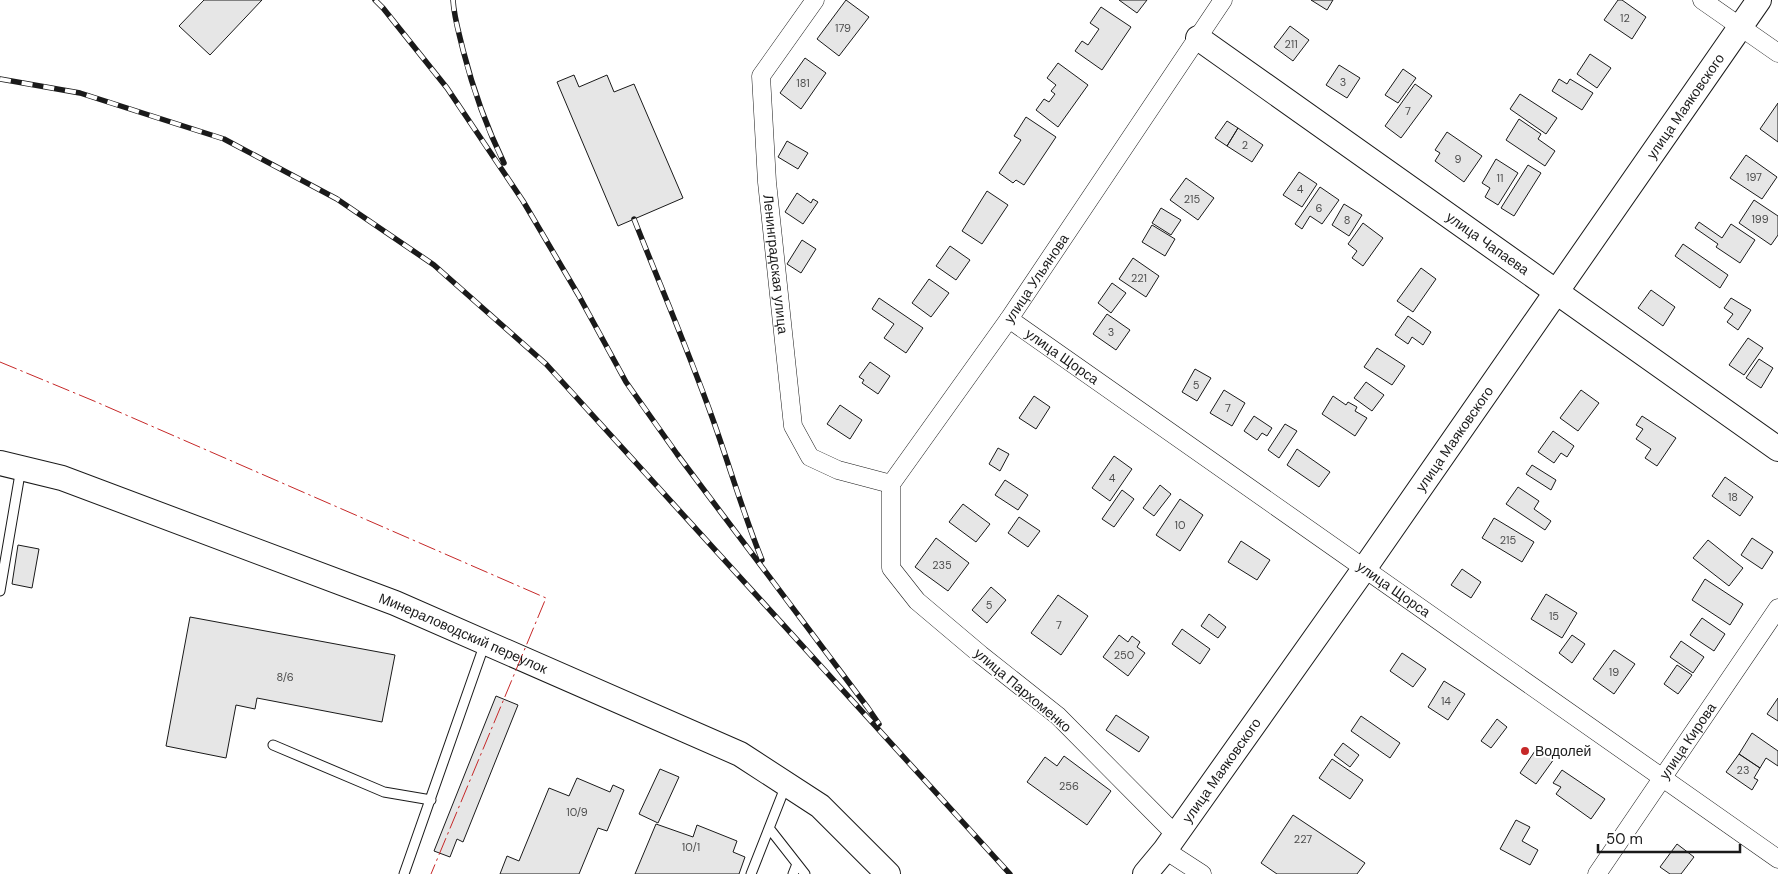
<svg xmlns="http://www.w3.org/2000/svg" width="1778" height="874" font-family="'DM Sans',sans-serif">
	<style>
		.building { fill: #e6e6e6; stroke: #1a1a1a }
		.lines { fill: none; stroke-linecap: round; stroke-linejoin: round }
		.lane-casing { stroke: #1a1a1a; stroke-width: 11 }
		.street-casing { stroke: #1a1a1a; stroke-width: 19 }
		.secondary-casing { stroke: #1a1a1a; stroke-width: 26 }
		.lane { stroke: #fff; stroke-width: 9 }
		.street { stroke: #fff; stroke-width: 18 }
		.secondary { stroke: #fff; stroke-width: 24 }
		.rail-casing { stroke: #1a1a1a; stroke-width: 5.5 }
		.rail { stroke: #fff; stroke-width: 4; stroke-dasharray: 11; stroke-linecap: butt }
		.power { stroke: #c62828; stroke-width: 1; stroke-dasharray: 18 4 2.5 4; stroke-linecap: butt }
		.poi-dot { fill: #c62828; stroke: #fff; stroke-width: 2 }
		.labels { text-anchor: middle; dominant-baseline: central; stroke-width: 4; stroke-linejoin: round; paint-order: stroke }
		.number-label { font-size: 11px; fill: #4d4d4d }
		.street-label { font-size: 14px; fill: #1a1a1a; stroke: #fff }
		.poi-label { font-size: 14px; fill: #1a1a1a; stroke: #fff; text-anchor: start }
	</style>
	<rect width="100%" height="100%" fill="#fff"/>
	<path class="building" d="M204,0h58l-52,55 -31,-29z
		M846,0l23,17 -30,39 -22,-17z
		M1119,0h28l-10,13z
		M1311,0h22l-6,10z
		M1618,0h4l24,17 -14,22 -28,-19z
		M1101,7l30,20 -29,43 -27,-19 7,-10 6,4 11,-16 -9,-6z
		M1290,26l19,14 -16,21 -19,-14z
		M1590,54l21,14 -14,20 -20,-14z
		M805,58l21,15 -25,36 -21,-16z
		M1058,63l30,22 -30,42 -22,-17 8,-11 5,3 6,-8 -4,-3 5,-6 -9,-7z
		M1339,65l21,13 -13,20 -21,-13z
		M1403,69l13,9 -18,25 -13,-8z
		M574,75l5,12 28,-12 7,17 20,-8 49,114 -65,28 -61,-144z
		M1559,79l8,5 3,-5 23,14 -11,17 -30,-19z
		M1415,84l17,12 -31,42 -16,-12z
		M1520,94l37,24 -11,16 -36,-25z
		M1778,103v39l-18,-13z
		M1026,117l30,20 -32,48 -8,-5 -3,3 -14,-10 22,-33 -7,-4z
		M1519,119l22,15 -3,5 17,12 -10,15 -39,-26z
		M1227,121l11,7 -11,18 -12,-8z
		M1238,128l25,17 -11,17 -25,-16z
		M1447,132l35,24 -18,26 -29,-21 5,-8 -5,-3z
		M787,141l21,12 -10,16 -20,-12z
		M1746,155l31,22 -15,22 -32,-21z
		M1496,159l22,14 -20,32 -13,-8 5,-9 -8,-5z
		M1528,165l13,8 -27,43 -13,-8z
		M1299,172l18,12 -15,23 -19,-12z
		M1186,178l28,20 -16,22 -28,-20z
		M1320,187l19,13 -17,24 -12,-8 -8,13 -7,-5z
		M987,191l21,14 -26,39 -20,-13z
		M797,193l14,10 2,-4 5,3 -15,22 -18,-12z
		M1754,200l24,16v19l-7,10 -32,-22z
		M1344,204l18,11 -13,21 -17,-11z
		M1161,208l20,12 -10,15 -19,-12z
		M1699,222l23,16 9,-14 24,16 -15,23 -24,-16 2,-3 -23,-16z
		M1363,223l20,15 -20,28 -11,-8 5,-7 -9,-7z
		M1152,225l23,14 -10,17 -23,-14z
		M802,240l14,9 -15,24 -14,-9z
		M1683,244l45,31 -8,13 -45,-32z
		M950,246l20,14 -14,20 -20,-14z
		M1133,258l26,18 -13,21 -27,-18z
		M1421,268l15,11 -23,33 -16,-11z
		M929,279l20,14 -18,24 -19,-14z
		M1112,283l14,10 -15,20 -13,-10z
		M1651,290l24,17 -12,19 -25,-18z
		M879,298l44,30 -17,25 -22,-15 10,-14 -22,-15z
		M1731,298l20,12 -13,20 -11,-8 6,-8 -9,-6z
		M1107,314l23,16 -14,20 -23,-16z
		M1408,316l23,16 -8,13 -11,-8 -4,7 -13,-9z
		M1748,338l15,10 -19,27 -15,-10z
		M1377,348l28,18 -13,19 -28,-18z
		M1759,359l14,9 -12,20 -15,-10z
		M870,362l20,14 -12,18 -16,-11 2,-3 -5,-3z
		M1195,369l16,9 -14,23 -15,-9z
		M1366,382l18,13 -12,16 -18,-13z
		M1224,390l21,13 -13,23 -22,-13z
		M1581,390l18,13 -21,28 -18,-13z
		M1034,396l16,11 -14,22 -17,-11z
		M1333,396l13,9 2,-3 9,5 -2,4 12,7 -12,18 -33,-22z
		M840,405l22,15 -12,19 -23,-15z
		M1254,416l18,12 -5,8 -5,-3 -5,7 -13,-9z
		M1642,416l34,22 -19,28 -12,-8 6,-9 -15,-10 7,-10 -7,-4z
		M1285,424l12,7 -18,27 -11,-8z
		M1553,431l21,15 -7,11 -6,-4 -7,10 -16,-11z
		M998,448l11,6 -9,17 -11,-7z
		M1297,449l33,23 -11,15 -32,-22z
		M1114,456l18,13 -22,32 -18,-13z
		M1532,465l24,15 -5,10 -25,-16z
		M1725,477l28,20 -13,19 -28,-20z
		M1005,480l23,15 -10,15 -23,-15z
		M1160,485l11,9 -17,22 -11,-8z
		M1518,487l21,14 -5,8 17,12 -6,9 -39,-26z
		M1122,490l12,9 -20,28 -12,-8z
		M1180,499l23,16 -23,36 -24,-16z
		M963,504l27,20 -14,18 -27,-20z
		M1019,517l21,14 -12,16 -20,-14z
		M1494,518l40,24 -12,20 -40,-24z
		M936,538l33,25 -21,28 -33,-24z
		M1752,538l21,14 -11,17 -21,-14z
		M1708,540l35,28 -14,18 -36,-28z
		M1241,541l29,19 -13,20 -29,-18z
		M18,545l21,4 -7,39 -20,-4z
		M1462,569l19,13 -10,16 -20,-13z
		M1705,579l38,25 -13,21 -38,-25z
		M991,587l15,13 -19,23 -15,-13z
		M1546,594l31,19 -15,25 -31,-19z
		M1058,595l30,21 -27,39 -30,-22z
		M1209,614l17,13 -8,11 -17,-12z
		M190,617l205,38 -13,67 -125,-24 -2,11 -19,-4 -10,53 -60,-12z
		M1702,618l23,16 -11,17 -24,-16z
		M1182,629l28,20 -10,15 -28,-20z
		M1119,635l9,7 4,-6 8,6 -3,5 8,6 -17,23 -25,-19z
		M1572,635l13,9 -13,19 -13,-10z
		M1681,641l23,16 -11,16 -23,-16z
		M1614,650l21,14 -21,30 -21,-15z
		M1402,653l24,16 -13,18 -23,-16z
		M1677,665l15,10 -14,19 -14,-10z
		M1444,681l21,13 -17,26 -20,-13z
		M496,696l22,9 -55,137 -6,-3 -7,18 -16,-6z
		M1778,698v23l-11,-7z
		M1116,715l33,22 -10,15 -33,-22z
		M1361,716l39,27 -10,15 -39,-27z
		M1497,719l10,8 -16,21 -10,-7z
		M1752,733l26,18v15l-12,-8 -6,10 -21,-14z
		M1343,743l16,12 -9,12 -16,-12z
		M1537,748l17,11 -18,25 -16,-11z
		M1739,754l21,14 -6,10 4,2 -6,10 -26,-18z
		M1064,756l47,35 -24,34 -60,-43 18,-25 12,9z
		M1332,759l31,21 -13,19 -31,-21z
		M660,769l19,8 -21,46 -19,-9z
		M1562,770l43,29 -14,20 -35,-25 5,-7 -8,-4z
		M577,778l33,14 3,-7 11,5 -17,41 -9,-3 -19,46h-79l7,-18 12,5 30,-73 20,8z
		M1293,815l72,48 -8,11h-80l-16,-11z
		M1516,820l14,7 -8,14 16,9 -8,15 -30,-16z
		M656,824l37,13 4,-12 40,16 -4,11 12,5 -6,17h-104z
		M1677,844l17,13 -13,17h-11l-10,-7z"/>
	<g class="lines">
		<defs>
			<path id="lane" d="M0,591l21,-123
				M273,745l111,47 47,8
				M769,828l36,46
				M404,874l81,-231
				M751,874l35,-89
				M793,874l4,-10"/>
			<g id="street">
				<path id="s1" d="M815,0l-54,76 6,106 26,244 17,31 28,13 53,14"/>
				<path d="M1702,0l76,53"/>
				<path id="s2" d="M1009,319l769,540"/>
				<path id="s3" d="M1175,834l-117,-118 -77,-61 -64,-54 -26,-33v-84l118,-165 214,-319"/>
				<path d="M1165,850l37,24"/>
				<path id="s4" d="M1597,874l181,-266"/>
			</g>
			<g id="secondary">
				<path id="s5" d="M1198,38l580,411"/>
				<path id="s6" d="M0,463l62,15 333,125 345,151 80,52 68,68"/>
				<path id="s7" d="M1145,874l20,-24 199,-281 395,-569"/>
			</g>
		</defs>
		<use href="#lane" class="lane-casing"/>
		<use href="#street" class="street-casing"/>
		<use href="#secondary" class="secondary-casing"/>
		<use href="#lane" class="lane"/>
		<use href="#street" class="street"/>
		<use href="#secondary" class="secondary"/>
		<defs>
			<path id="rail" d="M375,0l8,8 64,80 76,113 56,95 47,86 51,72 191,254 11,16
				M453,0c1,17 6,33 10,50 10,39 23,76 41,113
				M0,79l80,14 144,46 113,60 97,66 112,99 464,510
				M634,219c26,66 54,131 78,198 17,47 31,96 50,143"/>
		</defs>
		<use href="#rail" class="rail-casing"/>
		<use href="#rail" class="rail"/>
		<path class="power" d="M0,362l94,39 452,197 -115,276"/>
	</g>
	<circle class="poi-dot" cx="1525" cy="751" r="5"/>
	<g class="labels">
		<g class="number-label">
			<text x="1625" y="18">12</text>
			<text x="843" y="28">179</text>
			<text x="1291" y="44">211</text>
			<text x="1343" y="82">3</text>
			<text x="803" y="83">181</text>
			<text x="1408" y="111">7</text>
			<text x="1245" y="145">2</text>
			<text x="1458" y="159">9</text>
			<text x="1754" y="177">197</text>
			<text x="1500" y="178">11</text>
			<text x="1300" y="189">4</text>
			<text x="1192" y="199">215</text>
			<text x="1319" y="208">6</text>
			<text x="1760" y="219">199</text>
			<text x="1347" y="220">8</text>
			<text x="1139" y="278">221</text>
			<text x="1111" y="332">3</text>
			<text x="1196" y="385">5</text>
			<text x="1228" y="408">7</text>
			<text x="1112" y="478">4</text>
			<text x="1733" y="497">18</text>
			<text x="1180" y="525">10</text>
			<text x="1508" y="540">215</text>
			<text x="942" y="565">235</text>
			<text x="989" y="605">5</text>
			<text x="1554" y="616">15</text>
			<text x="1059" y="625">7</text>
			<text x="1124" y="655">250</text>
			<text x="1614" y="672">19</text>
			<text x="285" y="677">8/6</text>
			<text x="1446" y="701">14</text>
			<text x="1743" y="770">23</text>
			<text x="1069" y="786">256</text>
			<text x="577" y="812">10/9</text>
			<text x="1303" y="839">227</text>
			<text x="691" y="847">10/1</text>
		</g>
		<g class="street-label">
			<text stroke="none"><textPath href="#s7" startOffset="939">улица Маяковского</textPath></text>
			<text stroke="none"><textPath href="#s5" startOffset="355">улица Чапаева</textPath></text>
			<text stroke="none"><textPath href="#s1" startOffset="282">Ленинградская улица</textPath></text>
			<text stroke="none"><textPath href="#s3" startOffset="726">улица Ульянова</textPath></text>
			<text stroke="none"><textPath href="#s2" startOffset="65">улица Щорса</textPath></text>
			<text stroke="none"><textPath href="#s7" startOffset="534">улица Маяковского</textPath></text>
			<text stroke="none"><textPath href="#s2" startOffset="470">улица Щорса</textPath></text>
			<text stroke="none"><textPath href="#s6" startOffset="494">Минераловодский переулок</textPath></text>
			<text transform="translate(1023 690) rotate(40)">улица Пархоменко</text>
			<text stroke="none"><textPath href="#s4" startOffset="161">улица Кирова</textPath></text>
			<text stroke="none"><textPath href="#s7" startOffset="129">улица Маяковского</textPath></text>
		</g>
		<g class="poi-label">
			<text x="1535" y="751">Водолей</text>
		</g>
	</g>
	<path d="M1598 844v8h142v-8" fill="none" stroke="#1a1a1a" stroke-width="2.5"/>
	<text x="1606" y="844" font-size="15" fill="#1a1a1a" stroke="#ffffff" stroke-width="4" paint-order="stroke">50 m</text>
</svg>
